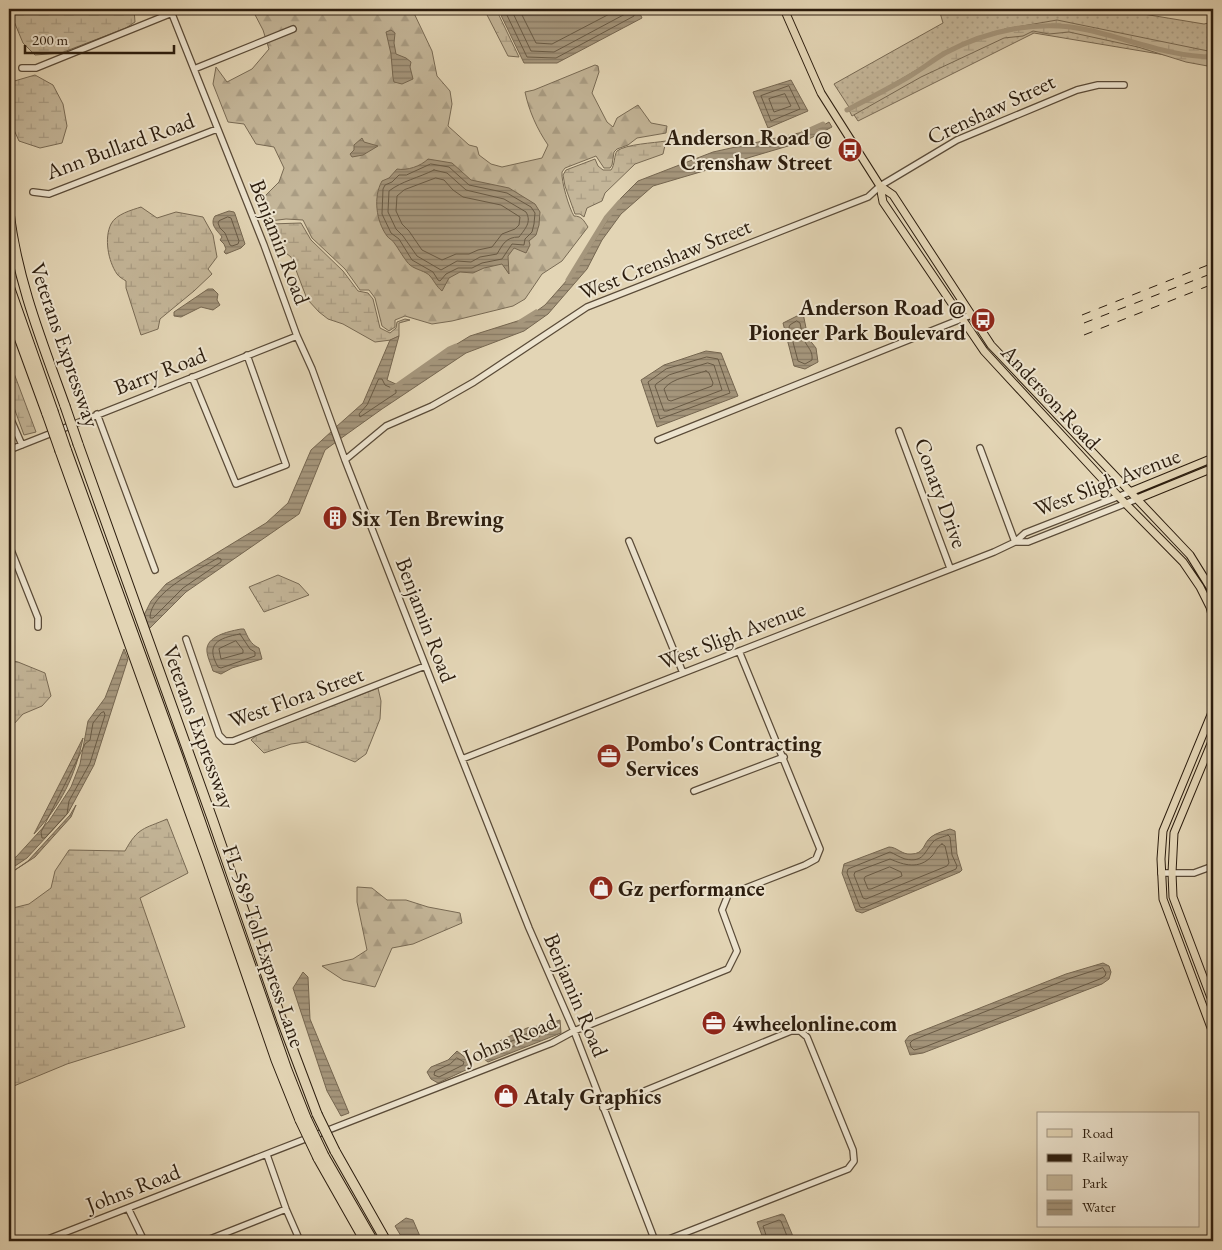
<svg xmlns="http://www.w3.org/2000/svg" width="1222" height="1250" font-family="'EB Garamond',serif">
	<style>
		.green { fill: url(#green-dots); stroke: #786a54 }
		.forest { fill: url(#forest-firs); stroke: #786a54 }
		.wetland { fill: url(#wetland-marsh); stroke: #786a54 }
		.water { fill: url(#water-rules); stroke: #756650 }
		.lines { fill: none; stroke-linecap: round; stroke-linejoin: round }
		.shore { stroke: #685a45; stroke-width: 1 }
		.canal { stroke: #a5967c; stroke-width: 5 }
		.minor-casing { stroke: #5a4b38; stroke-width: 8 }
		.major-casing { stroke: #2c1d0e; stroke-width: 9 }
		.highway-casing { stroke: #2c1d0e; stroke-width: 11 }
		.minor { stroke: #ede4cf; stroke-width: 5.5 }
		.major { stroke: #e3d5b5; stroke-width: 7 }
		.highway { stroke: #e3d5b5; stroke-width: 9 }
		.rail { stroke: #2c1d0e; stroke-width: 1; stroke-dasharray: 9 9; stroke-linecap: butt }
		.highway-bridge-casing { stroke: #2c1d0e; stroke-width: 11; stroke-linecap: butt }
		.highway-bridge { stroke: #e3d5b5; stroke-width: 9 }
		.labels { text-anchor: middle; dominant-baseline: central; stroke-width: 4; stroke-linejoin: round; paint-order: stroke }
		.street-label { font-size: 22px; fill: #2c1d0e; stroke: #ede4cf }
		.poi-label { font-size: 22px; font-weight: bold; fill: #2c1d0e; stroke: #ede4cf; text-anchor: start }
	</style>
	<defs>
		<pattern id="green-dots" width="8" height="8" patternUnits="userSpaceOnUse" patternTransform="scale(1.25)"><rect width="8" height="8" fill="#c4b699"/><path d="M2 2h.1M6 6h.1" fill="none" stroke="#a99c83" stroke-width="1.8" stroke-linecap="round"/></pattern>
		<pattern id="forest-firs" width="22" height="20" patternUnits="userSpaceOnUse" patternTransform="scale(1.25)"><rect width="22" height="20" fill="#c4b699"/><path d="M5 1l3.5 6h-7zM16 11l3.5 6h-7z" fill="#a99c83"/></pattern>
		<pattern id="wetland-marsh" width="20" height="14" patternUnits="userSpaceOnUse" patternTransform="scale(1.25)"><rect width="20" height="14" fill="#c4b699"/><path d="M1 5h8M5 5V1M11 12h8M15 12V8" fill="none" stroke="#a99c83"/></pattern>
		<pattern id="water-rules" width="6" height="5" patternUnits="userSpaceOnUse" patternTransform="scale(1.25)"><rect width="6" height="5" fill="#a5967c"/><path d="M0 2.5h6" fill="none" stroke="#877a64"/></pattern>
	</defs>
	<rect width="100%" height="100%" fill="#e3d5b5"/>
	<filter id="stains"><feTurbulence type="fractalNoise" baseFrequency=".004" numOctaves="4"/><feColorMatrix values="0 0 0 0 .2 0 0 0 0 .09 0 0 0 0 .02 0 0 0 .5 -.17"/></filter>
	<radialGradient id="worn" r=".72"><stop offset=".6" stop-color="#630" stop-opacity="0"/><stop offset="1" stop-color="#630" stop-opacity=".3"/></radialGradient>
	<path class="green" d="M939,9h174l91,15 9,-2v41l-179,-30 -176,88 -24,-37 109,-61z"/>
	<path class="forest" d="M252,9h160l20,42 5,25 13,15 2,13 -4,22 21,19 8,2 2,8 12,9 11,3 40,-9 6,-13c-11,-16 -19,-34 -23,-53l9,-2 61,-25 3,1 1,6 -7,21 15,29 6,5 4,-9 21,-13 13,18 16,3 -1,7 -29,5 -9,7 -11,4 -3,3 -2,13 -2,3h-6l-8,-12 -31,12 -3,4c-1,9 7,36 12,44 8,0 10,5 14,11l-26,34 -20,13 -17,25 -12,7 -61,15 -20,3 -27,-8 -10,4v7l-6,4 -7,-5 -7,-28 -6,-8h-9l-15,-21 -33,-31 -9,-18 -17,-1 -16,2 -13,-17 22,-22 5,-14 -10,-21 -18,-3 -12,-20 -16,-2 -15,-38 3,-17 11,15 25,-13 17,-20 -6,-19z
		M357,887l15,1 15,12h19l22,7 32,6 2,10 -49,21 -21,4 -17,39 -32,-7 -21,-14 31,-7 14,-9 -10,-48z"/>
	<path class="wetland" d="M9,9h125l1,13 -9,6 -65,25 -26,2 -12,-12 -10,-24 -4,-2z
		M484,9h12l23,48 -11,-1z
		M1057,20l156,32v15l-27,-5 -48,-15 -69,-15 -20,2 -16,-3 -10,5 -19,2 -83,39 -69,39 -3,-6 98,-58 58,-23z
		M35,75l18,10 10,19 4,22 -5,17 -22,5 -21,-7 -10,-22v-34l2,-3z
		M666,141l-3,13 -28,10 -30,29 -3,8 -15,7 -3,9 -4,-3h-5l-10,-28 -2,-11 3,-5 29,-11 3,7 5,4h8c4,-5 3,-15 6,-19 9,-7 37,-8 49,-10z
		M141,207l16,11 19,-6 27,5 10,18 4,22 -9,12 4,5 -18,17 -34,28 -2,10 -17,6 -15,-47v-7c-3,-2 -7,-4 -9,-7 -9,-13 -13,-36 -6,-50 5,-10 21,-14 30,-17z
		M263,215l7,9 31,-1 10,17 32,31 15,20 10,2 5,6 7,29 10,5 6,-5 1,-6 8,-3 5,1 -11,3v13l-8,4 -16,2 -32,-18 -15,-5 -9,-7 -12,-13 -16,-42 -14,-11z
		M9,360l27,72 -12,3 -15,-41z
		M278,575l21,9 10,11 -45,17 -15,-25z
		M9,660l9,2 27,11 6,23 -9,10 -19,8 -10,11 -4,1z
		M378,688l3,13 -1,18 -14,35 -11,8 -49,-20 -15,2 -27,9 -13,-13 6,-5z
		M167,819l21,54 -48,25 45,129 -118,37 -58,24v-179l20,-5 22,-16 4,-17 14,-21 56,1c13,-24 19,-22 42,-32z"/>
	<path class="water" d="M498,9h140l4,9 -85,45h-33z
		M391,30l4,3 -1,10 2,11 10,4 5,4 -1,5 3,12 -11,5 -8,-2 -1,-4 -2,-24 -5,-22z
		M791,80l17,31 -40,17 -15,-36z
		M829,122l3,5 -27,14 -152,45 -32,28 -19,26 -15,29 -39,45 -24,17 -58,22 -84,56 -42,30 -4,-12 27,-24 27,-63 9,-4 -12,44 11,5 54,-38 18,-11 57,-18 18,-13 31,-35 45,-72 17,-17 75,-29 104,-23z
		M362,138l2,4 14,4 -15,9 -11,2 -2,-3 4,-4v-5z
		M428,159l24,4 19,17 38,8 26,16 5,8 -1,13 -3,10 -7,6 1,4 -4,8 -12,-5 -6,8 1,18 -7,-10 -18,4 -11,5 -13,-1 -11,6 -7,13c-6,-5 -7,-9 -12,-15 -4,-5 -14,-6 -20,-11 -4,-3 -12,-17 -15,-21 -2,-4 -6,-5 -8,-8 -11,-15 -14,-39 -5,-55l7,-3 8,-9c10,2 24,-3 31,-10z
		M229,211l5,1 1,2 10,30 -4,4 -15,6 -2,-2 2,-3 -2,-5 -4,-4 2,-3c-4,-6 -13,-12 -7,-21z
		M208,289h5l5,5 -1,6 3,5 -7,5 -12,-3 -20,10 -7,-1v-4z
		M803,313l5,25 8,10 2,14 -13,7 -11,-3 -11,-43z
		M706,351l15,2 17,43 -81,31 -16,-47 23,-15z
		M332,431l4,11 -11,8 -26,64 -113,78 -38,38 -5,-13 8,-16 15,-17 100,-61 22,-20 23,-53z
		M241,629h3c4,8 6,15 15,19l3,11 -30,9 -11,6 -8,-3c-2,-7 -7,-16 -6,-23 2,-13 24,-17 34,-19z
		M124,649l4,10 -34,106 -26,48 -41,45 -18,12v-9l7,-4 33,-36 22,-34 9,-23 8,-43 17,-23z
		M83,738c-8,39 -22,67 -49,96z
		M76,805l-5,12 -36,40 -26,17 19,-13 42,-46z
		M950,829l5,2 2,23 5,16 -2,2 -98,41 -6,-2 -14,-38 2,-9 45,-17c8,0 13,8 22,7 14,0 12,-11 20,-17 5,-4 13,-6 19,-8z
		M1103,963l6,3 2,6 -2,7 -7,5 -179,69 -13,2 -5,-14 4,-5 157,-62z
		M303,972l5,5 2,42 39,94 -8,3 -14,-25 -34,-103z
		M560,1020l1,13 -73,29 -8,-6 3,-7 44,-21 17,-3z
		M457,1051l15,12 -2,5 -32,15 -7,-4 -4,-7 4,-5 17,-7z
		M782,1214l2,1 11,26h-31l-7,-19z
		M406,1218l7,2 9,21h-18l-9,-15z"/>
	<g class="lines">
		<path class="shore" d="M504,9l23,48 29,1 78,-42v-7
			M511,9l20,42 23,1 73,-39 1,-4
			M519,9l17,34 16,1 67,-35
			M789,86l11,23 -29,12 -10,-25z
			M785,94l6,12 -17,6 -5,-13z
			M431,164l18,3 20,18 38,8 24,14 4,6 -1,11 -2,8 -7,7 -1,6 -12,-1 -10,15 -20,4 -10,5h-14l-12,6 -6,7 -2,-1 -5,-8 -21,-12 -13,-21 -8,-6 -9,-19 1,-25 2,-4 7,-3 7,-7h7z
			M434,170l13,3 19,17 38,9 22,13c6,10 -1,17 -7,25 -13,0 -16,7 -22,17l-17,3 -9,5 -14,-1 -16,9 -24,-14 -14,-20 -7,-7 -8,-17 1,-21c13,-10 29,-13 45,-21z
			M436,178l8,2 9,10 10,7 38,8 19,12 -1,8 -4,4 -13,5 -10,13 -14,3 -9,4h-13l-14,6 -20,-10 -13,-19 -7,-7 -6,-13 1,-15 7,-6z
			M228,217l3,1 8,23 -1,3 -6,2 -2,-1 -5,-12 -5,-5 -2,-5 1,-2z
			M797,321l3,2c1,5 2,12 4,17 4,8 9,11 8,20l-7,4 -7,-3 -9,-34 1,-2z
			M707,357l11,2 12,34 -70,26 -12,-37 18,-13z
			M708,363l6,2 8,25 -55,21h-3l-9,-25 1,-2 13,-9z
			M706,371l3,2 4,10 -1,3 -41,15 -3,-1 -4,-11c7,-11 30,-14 42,-18z
			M379,379h3l3,6 11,5v3l-36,24 -1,-3 8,-9z
			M218,558l3,1v3l-38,26 -30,30h-3c0,-26 48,-48 68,-60z
			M240,634l10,15 5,3v4l-34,12 -3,-1c-13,-23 0,-29 22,-33z
			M236,641l7,9v3l-22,6 -2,-10z
			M104,712l1,3 -15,48 -21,38 -2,13 -22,24h-3l-1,-6 44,-88 5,-4 3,-17 8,-10z
			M948,835l2,2 2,18 5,11 -1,3 -93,39 -3,-1 -13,-34 1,-4 42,-17c5,2 9,5 15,7 19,4 19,-7 28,-17 3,-4 11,-5 15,-7z
			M942,844l3,2 4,17 -2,3 -81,33 -3,-1 -9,-23 1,-3 35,-13c14,6 29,11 42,-3 4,-4 4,-9 10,-12z
			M890,867l11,5 1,4 -31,13h-3l-4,-10 1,-2z
			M1103,968l3,5 -1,3 -5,3 -178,69 -8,2 -3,-3 -1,-4 3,-3 155,-61z
			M539,1032l2,2 -1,2 -37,14 -2,-1 1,-3 26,-13z
			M457,1058l7,4 -1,3 -24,12 -5,-2 1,-4 15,-7z
			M768,1241l-5,-15 16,-6 2,1 8,20"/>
		<path class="canal" d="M847,110c21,-11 43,-22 63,-34 12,-7 23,-16 35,-23 43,-23 95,-34 143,-23 41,9 82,27 125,27
			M803,133l20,-9
			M568,280l38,-62 14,-16
			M520,322l16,-10
			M392,389l57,-40 7,-3"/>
		<defs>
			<path id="minor" d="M170,9l94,236 33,91 15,33 33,91 115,294 69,174 45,103 81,210
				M22,68h14l136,-55
				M194,69l99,-40
				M33,192l16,2 168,-65
				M192,377l44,107 50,-19 -39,-110
				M97,414l58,156
				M9,415l13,30
				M899,431l51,137
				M658,440l313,-125
				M980,448l35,94
				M9,450l288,-114
				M345,460l41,-34 46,-20 42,-24 113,-75 281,-110 12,-11 77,-46 120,-50 21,-5h26
				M629,541l54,132
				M1015,542h13l109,-43
				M9,545l29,73v9
				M186,639l33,96 6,6h8l192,-75
				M462,759l532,-207 21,-10 10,-9 105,-41
				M694,791l90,-34
				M1161,873h33l19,-7
				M603,1108l188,-77h9l7,6 46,113 1,11 -6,8 -184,72
				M267,1155l19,54 14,32
				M128,1208l16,33
				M43,1241l509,-198 22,-12 154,-62 9,-18 -15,-41 6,-15 77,-30 11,-6 4,-10 -81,-198
				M205,1241l81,-32"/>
			<path id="major" d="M784,9l37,84 59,93 3,16 101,149 134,145 65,66 17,25 10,20 3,12
				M880,186l13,9 98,150 199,210 23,37
				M1130,492l83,-34
				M1137,499l76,-31
				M1213,710l-50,121 -2,28 2,40 50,134
				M1213,739l-39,94 -2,40 1,24 40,106"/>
			<path id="highway" d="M9,212c8,68 33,130 56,194
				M9,286l44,125
				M9,310l38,104
				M78,444l135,377 69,200 35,93
				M66,449l112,308 109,313 19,48
				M60,451l147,409 69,200 24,60
				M335,1151l51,90
				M324,1156l49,85
				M318,1158l47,83"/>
		</defs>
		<use href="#minor" class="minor-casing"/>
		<use href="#major" class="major-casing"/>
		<use href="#highway" class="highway-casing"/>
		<use href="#minor" class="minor"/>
		<use href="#major" class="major"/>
		<use href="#highway" class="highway"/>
		<path class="rail" d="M1082,315l131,-52
			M1084,323l129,-50
			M1084,335l129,-51"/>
		<defs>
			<path id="highway-bridge" d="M65,406l13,38
				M53,411l13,38
				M47,414l13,37
				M317,1114l18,37
				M306,1118l18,38
				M300,1120l18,38"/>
		</defs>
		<use href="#highway-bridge" class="highway-bridge-casing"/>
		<use href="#highway-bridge" class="highway-bridge"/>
	</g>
	<defs>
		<symbol id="bus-disc" viewBox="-11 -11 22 22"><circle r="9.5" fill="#8f2418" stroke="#ede4cf"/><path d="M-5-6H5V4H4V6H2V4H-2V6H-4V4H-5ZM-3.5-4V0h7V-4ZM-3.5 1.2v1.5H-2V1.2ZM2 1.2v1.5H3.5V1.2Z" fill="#fff"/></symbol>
		<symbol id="building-disc" viewBox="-11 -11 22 22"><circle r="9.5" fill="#8f2418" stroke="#ede4cf"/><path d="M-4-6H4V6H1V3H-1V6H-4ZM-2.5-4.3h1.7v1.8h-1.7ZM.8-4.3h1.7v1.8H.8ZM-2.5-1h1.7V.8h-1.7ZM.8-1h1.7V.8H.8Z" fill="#fff"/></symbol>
		<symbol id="office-disc" viewBox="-11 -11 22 22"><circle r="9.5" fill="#8f2418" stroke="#ede4cf"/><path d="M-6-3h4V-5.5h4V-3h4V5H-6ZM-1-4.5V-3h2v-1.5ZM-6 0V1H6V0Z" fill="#fff"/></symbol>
		<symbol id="shop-disc" viewBox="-11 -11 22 22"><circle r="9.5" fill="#8f2418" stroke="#ede4cf"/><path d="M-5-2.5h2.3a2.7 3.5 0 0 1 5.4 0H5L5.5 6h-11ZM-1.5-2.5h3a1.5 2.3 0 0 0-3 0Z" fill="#fff"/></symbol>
	</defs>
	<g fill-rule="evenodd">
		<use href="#bus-disc" x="836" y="136" width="28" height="28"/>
		<use href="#bus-disc" x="969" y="306" width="28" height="28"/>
		<use href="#building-disc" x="321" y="504" width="28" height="28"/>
		<use href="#office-disc" x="595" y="742" width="28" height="28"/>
		<use href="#shop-disc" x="587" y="874" width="28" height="28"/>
		<use href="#office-disc" x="700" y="1009" width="28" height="28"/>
		<use href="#shop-disc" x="492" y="1082" width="28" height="28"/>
	</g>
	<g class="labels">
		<g class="street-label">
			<text transform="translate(991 109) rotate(-25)">Crenshaw Street</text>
			<text transform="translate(120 146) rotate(-20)">Ann Bullard Road</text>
			<text transform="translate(280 242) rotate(69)">Benjamin Road</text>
			<text transform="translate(665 259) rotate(-22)">West Crenshaw Street</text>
			<text transform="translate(65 345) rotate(71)">Veterans Expressway</text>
			<text transform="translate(160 371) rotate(-21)">Barry Road</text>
			<text transform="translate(1051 397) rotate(47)">Anderson Road</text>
			<text transform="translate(1107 482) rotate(-21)">West Sligh Avenue</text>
			<text transform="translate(941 493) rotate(70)">Conaty Drive</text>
			<text transform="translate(426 620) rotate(69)">Benjamin Road</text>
			<text transform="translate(732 635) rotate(-21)">West Sligh Avenue</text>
			<text transform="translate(296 697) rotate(-20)">West Flora Street</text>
			<text transform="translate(199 727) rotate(70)">Veterans Expressway</text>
			<text transform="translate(264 946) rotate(71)">FL 589 Toll Express Lane</text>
			<text transform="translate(576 995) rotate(67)">Benjamin Road</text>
			<text transform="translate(510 1039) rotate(-23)">Johns Road</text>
			<text transform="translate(133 1188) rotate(-21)">Johns Road</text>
		</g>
		<g class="poi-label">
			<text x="832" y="137" text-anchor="end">Anderson Road @<tspan x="832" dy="25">Crenshaw Street</tspan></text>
			<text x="966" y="307" text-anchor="end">Anderson Road @<tspan x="966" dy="25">Pioneer Park Boulevard</tspan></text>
			<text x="352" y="518">Six Ten Brewing</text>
			<text x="626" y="743">Pombo's Contracting<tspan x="626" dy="25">Services</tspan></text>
			<text x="618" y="888">Gz performance</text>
			<text x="732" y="1023">4wheelonline.com</text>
			<text x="524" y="1096">Ataly Graphics</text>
		</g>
	</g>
	<rect width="1222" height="1250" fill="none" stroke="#e3d5b5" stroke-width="30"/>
	<rect x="10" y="10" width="1202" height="1230" fill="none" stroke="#2c1d0e" stroke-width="2.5"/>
	<rect x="15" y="15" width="1192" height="1220" fill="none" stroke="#2c1d0e"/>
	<rect x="1037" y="1112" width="162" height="115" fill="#ede4cf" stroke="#a09482"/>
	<rect x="1047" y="1129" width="25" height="8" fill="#e3d5b5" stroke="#a09482"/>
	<text x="1082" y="1138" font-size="15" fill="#2c1d0e">Road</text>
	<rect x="1047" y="1154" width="25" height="8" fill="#2c1d0e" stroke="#a09482"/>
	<text x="1082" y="1162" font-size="15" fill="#2c1d0e">Railway</text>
	<rect x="1047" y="1175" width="25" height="15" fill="#c4b699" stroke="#a09482"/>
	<text x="1082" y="1188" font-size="15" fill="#2c1d0e">Park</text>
	<rect x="1047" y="1200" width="25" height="15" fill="url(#water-rules)" stroke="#a09482"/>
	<text x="1082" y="1212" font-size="15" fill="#2c1d0e">Water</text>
	<path d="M25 45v8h149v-8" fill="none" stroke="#2c1d0e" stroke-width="2.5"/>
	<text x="32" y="45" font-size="15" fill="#2c1d0e" stroke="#ede4cf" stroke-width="4" paint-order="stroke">200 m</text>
	<rect width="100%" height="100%" filter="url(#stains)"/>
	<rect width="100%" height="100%" fill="url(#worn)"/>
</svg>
